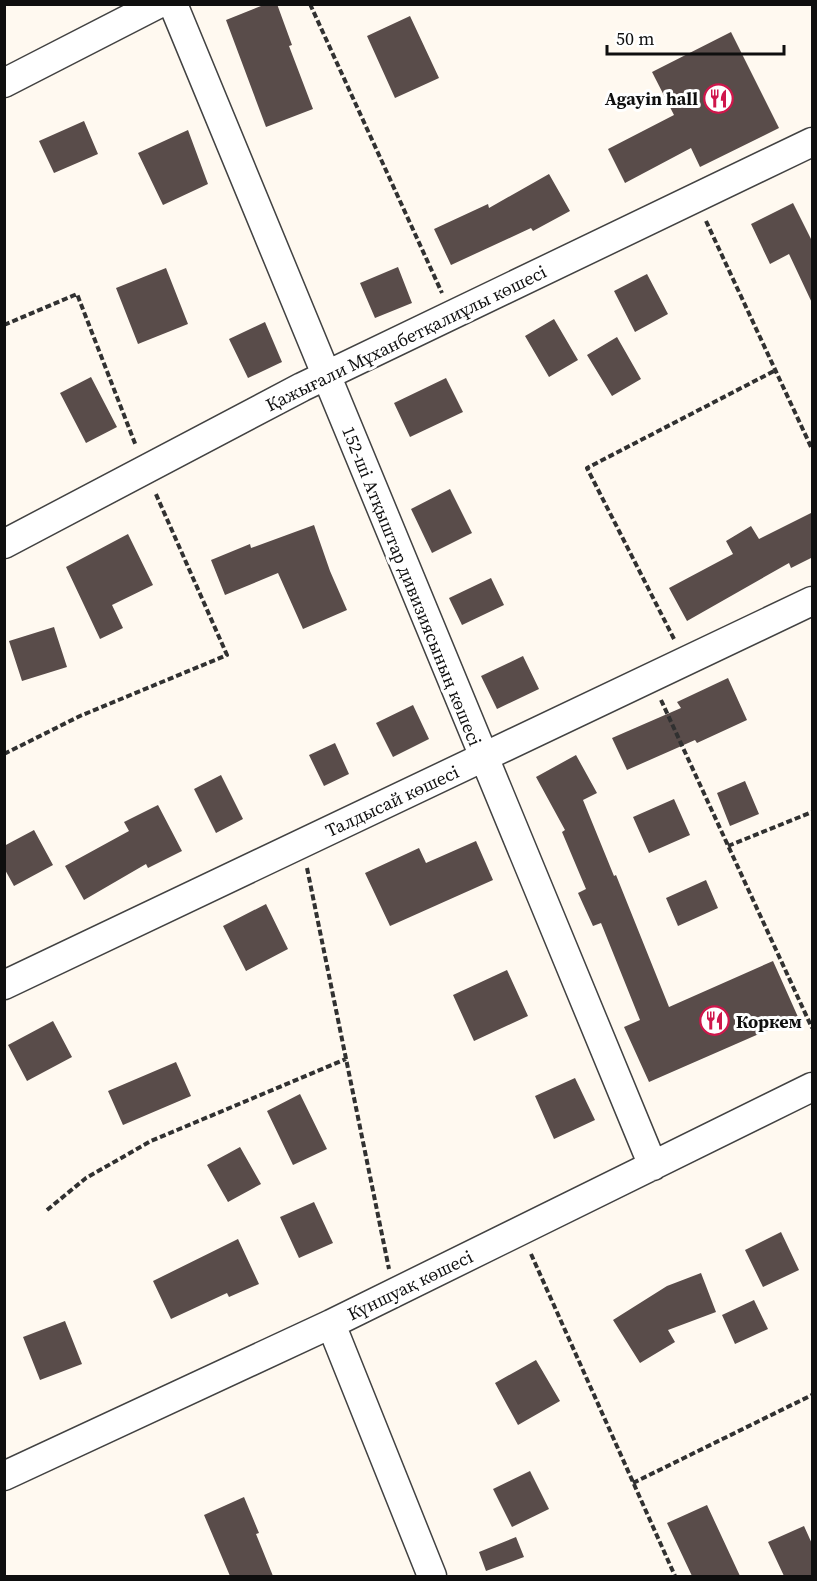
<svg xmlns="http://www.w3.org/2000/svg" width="817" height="1581" font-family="'Source Serif 4',serif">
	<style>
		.building { fill: #594c4a }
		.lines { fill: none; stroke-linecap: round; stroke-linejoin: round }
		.street-casing { stroke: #424242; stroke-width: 31 }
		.path { stroke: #313131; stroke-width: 4; stroke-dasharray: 6 3; stroke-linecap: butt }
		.street { stroke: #fff; stroke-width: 28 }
		.labels { text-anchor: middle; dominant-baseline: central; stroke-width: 6; stroke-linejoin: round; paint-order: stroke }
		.poi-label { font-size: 18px; font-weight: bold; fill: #0f0f0f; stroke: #fff; text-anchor: end }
		.street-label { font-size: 18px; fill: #0f0f0f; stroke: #fff }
	</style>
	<rect width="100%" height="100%" fill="#fff9f0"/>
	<path class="building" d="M266,4h11l15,41 -3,1 24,63 -47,18 -40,-107z
		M410,16l29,62 -44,20 -28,-62z
		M731,32l48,96 -79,39 -9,-19 -66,35 -17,-34 66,-34 -22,-43z
		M84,121l14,33 -44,19 -15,-32z
		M188,130l20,54 -45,21 -25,-52z
		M549,174l21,37 -37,20 -2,-3 -80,37 -17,-36 54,-25 1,4z
		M793,203l20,40v62l-24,-51 -19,10 -19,-40z
		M398,267l14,36 -37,15 -15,-35z
		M166,268l22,56 -50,20 -22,-56z
		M647,274l21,40 -33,18 -21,-41z
		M554,319l24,41 -29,17 -24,-41z
		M265,322l17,40 -34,16 -19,-39z
		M617,337l24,42 -29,17 -25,-41z
		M91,377l26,50 -31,16 -26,-50z
		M446,378l17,34 -53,25 -16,-34z
		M450,489l22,44 -40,20 -21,-44z
		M813,512v45l-22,11 -2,-5 -102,58 -18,-33 64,-34 -7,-13 25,-15 8,13z
		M314,525l16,46 17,39 -44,19 -25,-56 -53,22 -14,-35 39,-16 1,4z
		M128,534l25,51 -41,20 11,23 -23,11 -34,-72z
		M491,578l13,27 -42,20 -13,-27z
		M54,627l13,40 -45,14 -13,-40z
		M523,656l16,33 -42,20 -16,-33z
		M728,678l19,42 -50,23 -2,-3 -68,30 -15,-32 69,-30 -4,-6z
		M413,705l16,34 -36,18 -17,-34z
		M335,743l14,31 -25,12 -15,-31z
		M576,755l21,38 -14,7 31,76 2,-1 53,132 104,-46 25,56 -149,65 -25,-55 16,-7 -39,-97 -8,3 -15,-33 8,-4 -24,-57 3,-2 -29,-53z
		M221,775l22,44 -27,14 -22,-44z
		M745,781l14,33 -29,12 -13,-33z
		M674,799l16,36 -41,18 -16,-36z
		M158,805l24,46 -34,17 -2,-4 -62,36 -19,-34 64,-35 -5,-9z
		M34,830l19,35 -39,21 -10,-18v-22z
		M476,841l17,39 -103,46 -25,-53 54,-25 7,15z
		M706,880l12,28 -40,18 -12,-28z
		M266,904l22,45 -42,22 -23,-45z
		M507,970l21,46 -54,25 -21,-46z
		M53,1021l19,36 -45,24 -19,-36z
		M176,1062l15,34 -68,29 -15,-34z
		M575,1078l20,42 -41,19 -19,-43z
		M300,1094l27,55 -34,16 -26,-54z
		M240,1147l21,37 -33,18 -21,-37z
		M314,1202l19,41 -34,15 -19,-41z
		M781,1232l18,38 -36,17 -18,-37z
		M238,1239l21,45 -30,13 -2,-4 -56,26 -18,-38z
		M701,1273l15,39 -48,18 7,12 -35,21 -27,-43 54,-34z
		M754,1300l14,29 -33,15 -13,-29z
		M65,1321l17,43 -42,16 -17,-43z
		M536,1360l24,41 -42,24 -23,-42z
		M530,1471l19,38 -37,18 -19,-38z
		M244,1497l15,36 -3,1 17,42h-43l-26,-61z
		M707,1505l33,71h-48l-25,-53z
		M804,1526l9,20v30h-29l-16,-34z
		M516,1537l8,20 -38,14 -7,-19z"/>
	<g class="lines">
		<defs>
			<path id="street" d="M173,4l480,1162
				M4,83l154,-79
				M4,544l298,-157 510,-245
				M4,985l808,-384
				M331,1324l101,252
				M4,1476l327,-152 481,-237"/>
		</defs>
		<use href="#street" class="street-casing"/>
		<path class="path" d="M310,4l132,289
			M706,221l106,228
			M4,325l73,-31 59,152
			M674,639l-87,-171 189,-98
			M661,700l151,328
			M4,754l76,-38 147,-61 -72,-163
			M728,846l84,-34
			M307,868l82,401
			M47,1210l39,-32 65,-37 195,-82
			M531,1254l144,322
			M633,1483l179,-88"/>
		<use href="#street" class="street"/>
	</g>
	<defs>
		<symbol id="restaurant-ring" viewBox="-11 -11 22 22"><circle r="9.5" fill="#fff" stroke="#cf164b" stroke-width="1.5"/><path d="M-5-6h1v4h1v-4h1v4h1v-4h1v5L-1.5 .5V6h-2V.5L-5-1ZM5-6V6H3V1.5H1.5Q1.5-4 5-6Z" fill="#cf164b"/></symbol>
	</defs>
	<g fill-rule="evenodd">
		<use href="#restaurant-ring" x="702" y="82" width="33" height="33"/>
		<use href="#restaurant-ring" x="698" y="1004" width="33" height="33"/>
	</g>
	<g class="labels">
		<g class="poi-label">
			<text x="698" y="98">Agayin hall</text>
			<text x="736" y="1021" text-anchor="start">Коркем</text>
		</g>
		<g class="street-label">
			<text transform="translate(406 338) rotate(-26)">Қажығали Мұханбетқалиұлы көшесі</text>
			<text transform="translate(412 586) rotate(68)">152-ші Атқыштар дивизиясының көшесі</text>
			<text transform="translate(392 801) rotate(-25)">Талдысай көшесі</text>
			<text transform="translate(410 1285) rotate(-26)">Күншуақ көшесі</text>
		</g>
	</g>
	<rect width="817" height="1581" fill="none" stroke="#0f0f0f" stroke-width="12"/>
	<path d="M607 45v9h177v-9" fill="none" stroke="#0f0f0f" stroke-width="3"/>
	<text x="616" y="45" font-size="18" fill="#0f0f0f" stroke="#ffffff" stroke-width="4.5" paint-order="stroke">50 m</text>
</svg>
